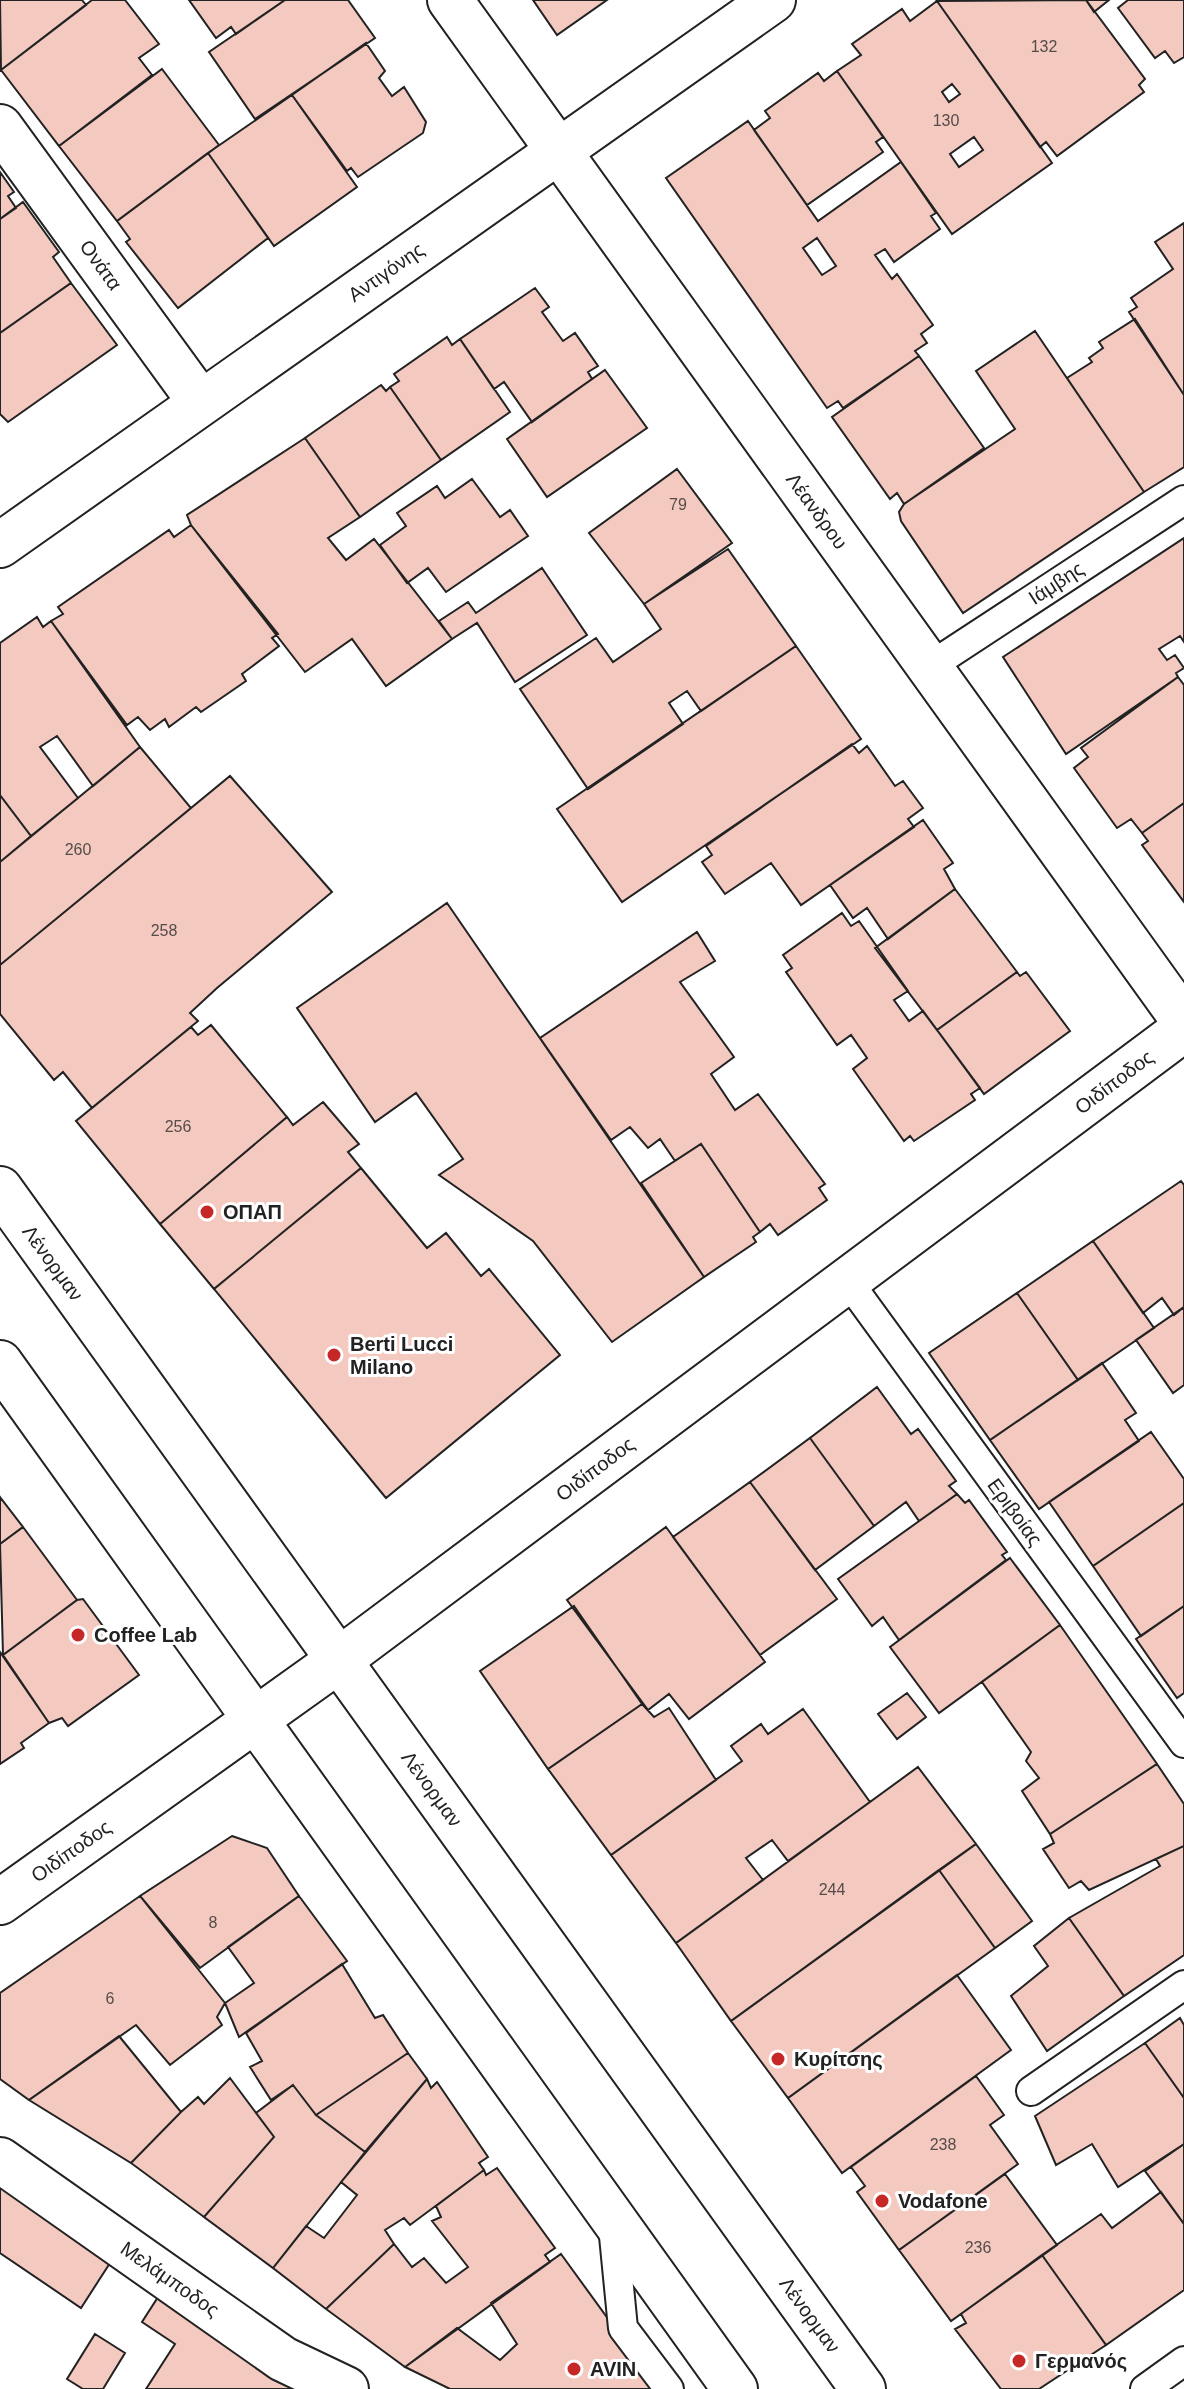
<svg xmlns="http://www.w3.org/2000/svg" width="1184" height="2389" font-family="Arial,sans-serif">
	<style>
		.building { fill: #f3c9c0; stroke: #222; stroke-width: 2; fill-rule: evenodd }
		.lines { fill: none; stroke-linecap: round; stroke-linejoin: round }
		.lane-casing { stroke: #222; stroke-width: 32 }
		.street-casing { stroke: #222; stroke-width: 48 }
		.secondary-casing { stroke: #222; stroke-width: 48 }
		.lane { stroke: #fff; stroke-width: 28 }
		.street { stroke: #fff; stroke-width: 44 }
		.secondary { stroke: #fff; stroke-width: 44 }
		.poi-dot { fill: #c62828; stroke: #fff; stroke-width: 3 }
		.labels { text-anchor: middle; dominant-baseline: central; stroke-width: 6; stroke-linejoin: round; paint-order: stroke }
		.number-label { font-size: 16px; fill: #564c4a }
		.street-label { font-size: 20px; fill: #222; stroke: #fff }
		.poi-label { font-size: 20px; font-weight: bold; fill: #222; stroke: #fff; text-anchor: start }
	</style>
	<rect width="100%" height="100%" fill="#fff"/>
	<path class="building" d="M0,0h82l4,5 -85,65z
		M92,0h33l34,44 -20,14 13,17 -93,71 -58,-76z
		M189,0h96l-49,34 -5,-7 -15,11z
		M285,0h63l27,38 -120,81 -46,-67z
		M533,0h74l-50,35z
		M1086,0l59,79 -6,6 5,7 -87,64 -11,-14 -6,5 -103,-146z
		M1086,0h23l-15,12z
		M1128,0h56v57l-10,6 -9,-12 -10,7 -37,-50z
		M937,1l115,162 -100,71 -115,-163 24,-16 -9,-11 50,-35 8,12zM952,84l8,10 -11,8 -7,-10zM974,137l9,13 -24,17 -9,-13z
		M366,43l19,28 -6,7 13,18 12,-9 22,35 -3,11 -65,44 -7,-9 -4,3 -55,-76z
		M162,69l57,76 -102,76 -58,-75z
		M837,71l46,66 -7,5 7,10 -76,53 -53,-75 16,-12 -5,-7 53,-38 6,8z
		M292,95l65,92 -83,59 -66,-93z
		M748,121l70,100 83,-59 35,51 -5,3 9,13 -46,33 -9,-13 -10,6 17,24 5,-5 36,51 -12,9 6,9 -12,8 4,5 -76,52 -5,-7 -11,7 -161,-230zM817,238l19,28 -14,9 -19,-27z
		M208,153l60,85 -90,70 -52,-66 4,-3 -13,-18z
		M0,172l14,20 -6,4 8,12 -16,11z
		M23,202l36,50 -6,5 18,26 -71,50v-114z
		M1184,223v172l-55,-83 8,-5 -6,-9 42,-29 -18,-27z
		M71,283l46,62 -109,77 -8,-8v-81z
		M535,288l14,19 -7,5 21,29 12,-8 23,33 -10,6 4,7 -60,43 -28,-40 -10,7 -34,-50z
		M1135,319l49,76v72l-40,25 -77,-114 25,-16 -3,-4 14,-10 -4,-6z
		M1035,331l109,161 -181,121 -62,-92 -2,-9 5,-8 111,-75 -39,-58z
		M447,337l5,8 8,-6 50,73 -69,48 -51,-73 9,-6 -5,-7z
		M919,356l65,92 -80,56 -7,-11 -7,6 -58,-82z
		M605,370l42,58 -100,69 -40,-58z
		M381,385l5,6 4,-4 51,73 -81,57 -55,-79z
		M305,438l55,79 -32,21 18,22 28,-21 78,100 -66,47 -34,-47 -47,33 -114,-147 -4,-10z
		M677,469l55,74 -88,61 -55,-71z
		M472,479l28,38 10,-7 18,26 -82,56 -18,-24 -21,15 -27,-38 26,-19 -9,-13 40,-27 8,12z
		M191,525l87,109 -6,4 7,8 -37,28 4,7 -45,31 -5,-5 -27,20 -4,-8 -15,11 -12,-13 -11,8 -76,-104 12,-7 -5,-7 111,-77 5,7z
		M1184,538v104l-4,-6 -21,13 8,11 8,-5 9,13 -8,5 2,4 -112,77 -63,-97z
		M728,549l68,97 -95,65 -14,-20 -18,12 14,21 -95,65 -68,-100 76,-51 17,24 48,-33 -17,-25z
		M542,568l45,67 -72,47 -38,-59 -25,16 -13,-18 29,-19 8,11z
		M37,617l6,10 8,-6 89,126 -47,39 -36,-50 -17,11 38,51 -47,38 -31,-41v-152z
		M796,646l65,93 -239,163 -65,-93z
		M1178,677l6,8v118l-42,30 -11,-14 -14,9 -43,-60 14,-11 -7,-9z
		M852,744l7,9 8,-7 28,40 8,-5 20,27 -15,11 6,8 -113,78 -30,-42 -46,31 -23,-32 10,-7 -6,-9z
		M140,747l51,61 -191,157v-103z
		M230,776l102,116 -115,96 -27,25 8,8 -106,87 -29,-36 -9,8 -54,-66v-49z
		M0,795l31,41 -31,26z
		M1184,803v99l-42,-57 6,-4 -6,-8z
		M923,820l30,43 -9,6 11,20 -67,50 -21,-31 -14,10 -23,-33z
		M955,889l62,83 -80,58 -62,-82z
		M447,903l257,374 -92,65 -79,-101 -94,-66 24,-16 -47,-66 -41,29 -78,-114z
		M842,913l9,13 8,-5 49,70 -14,9 15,21 14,-10 57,77 -9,6 4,6 -61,41 -4,-5 -6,5 -51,-72 14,-11 -16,-23 -14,10 -51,-73 6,-4 -9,-13z
		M697,932l18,29 -35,21 54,75 -23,17 24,36 23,-16 67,90 -6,4 8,12 -49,35 -8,-11 -10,8 -59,-88 -26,17 -15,-22 -12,9 -18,-21 -19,13 -71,-102z
		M1017,972l3,4 6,-4 44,59 -86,63 -47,-64z
		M211,1025l76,92 -127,107 -84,-103 115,-94 7,8z
		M323,1102l36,42 -11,8 13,16 -147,121 -54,-65 127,-107 6,8z
		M701,1144l59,88 -7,5 3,5 -52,35 -63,-94z
		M361,1168l66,80 19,-15 35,43 8,-7 71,86 -174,143 -172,-209z
		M1181,1181l3,4v122l-10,8 -12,-17 -19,15 -50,-72z
		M1093,1241l61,87 -76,52 -61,-87z
		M1017,1293l61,87 -88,60 -61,-87z
		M1184,1307v78l-11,8 -37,-53z
		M1102,1363l34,50 -11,7 14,21 -100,68 -49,-69z
		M877,1387l34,47 7,-5 38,52 -7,5 8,8 -38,27 -13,-19 -32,24 -64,-88z
		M1151,1432l33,47v24l-91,63 -44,-64z
		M810,1438l64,88 -59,44 -65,-88z
		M750,1482l87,117 -77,56 -87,-118z
		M957,1494l8,9 4,-3 38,52 -5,3 4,5 -107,80 -16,-23 -11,9 -34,-47z
		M0,1497l23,30 -23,17z
		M1184,1503v103l-43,30 -48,-70z
		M23,1527l54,73 -74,55 -3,-111z
		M666,1527l99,135 -76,57 -20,-25 -21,16 -81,-110z
		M1010,1558l50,67 -121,88 -49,-66z
		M83,1599l56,76 -71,51 -6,-8 -13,5 -46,-68 74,-55z
		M574,1606l68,98 -94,65 -68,-98z
		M1184,1606v87l-7,5 -41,-59z
		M1060,1625l97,139 -107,70 -28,-43 17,-13 -13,-17 5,-9 -49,-70z
		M0,1652l49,71 -28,20 3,5 -24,16z
		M907,1693l19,24 -29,22 -19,-25z
		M642,1704l12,13 15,-9 47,72 -105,75 -63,-86z
		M803,1709l67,93 -82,59 -16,-21 -26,18 17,22 -87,63 -65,-88 131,-94 -11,-15 30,-22 7,10z
		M1157,1764l27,40v42l-95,44 -8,-9 -12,7 -26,-39 11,-6 -4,-9z
		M918,1767l58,77 -245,177 -55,-78z
		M232,1836l35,12 32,48 -99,72 -60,-72z
		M976,1844l56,77 -37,27 -56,-78z
		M1184,1846v109l-60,41 -55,-78 91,-52 -4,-7z
		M939,1870l56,78 -207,150 -57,-77z
		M140,1896l85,107 -8,14 5,8 -52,40 -34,-40 -107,75 -29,-21v-86z
		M299,1896l48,65 -108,76 -14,-34 29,-20 -26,-36z
		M1069,1918l55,78 -77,55 -36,-55 37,-30 -14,-20z
		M342,1964l33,54 8,-3 25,38 -92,62 -23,-30 -22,15 -21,-33 12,-6 -16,-28z
		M957,1975l54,75 -169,123 -54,-75z
		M1180,2018l4,7v73l-39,-55z
		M119,2036l62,76 -50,51 -102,-63z
		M1145,2043l39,55v46l-66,43 -26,-43 -36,21 -21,-49z
		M408,2053l19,26 -62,73 -49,-37z
		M976,2076l28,39 -14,10 28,39 -119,86 -42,-58 8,-6 -14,-19z
		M230,2078l44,59 -70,80 -73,-54 50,-51 17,-15 6,7z
		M427,2079l4,9 6,-6 51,75 -9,6 5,7 -74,55 -6,-7 -19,12 9,14 -68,65 -53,-41 33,-42 18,12 33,-43 -16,-13z
		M293,2085l23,30 49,37 -92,116 -69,-51 70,-80 -18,-24z
		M1184,2144v80l-39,-53z
		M497,2168l58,80 -10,7 5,7 -145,105 -79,-58 68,-65 18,23 12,-9 22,25 22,-16 -36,-46 9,-4 -5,-11 48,-36 2,5z
		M1005,2174l52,71 -106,76 -52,-71z
		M0,2181l110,82 -29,45 -81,-55z
		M1161,2192l23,32v66l-78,55 -64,-90 59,-41 11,14z
		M561,2254l98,135h-209l-45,-22 52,-39 43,32 17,-16 -26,-41z
		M1042,2255l64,90 -67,44h-38l-46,-60 11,-6 -5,-9z
		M160,2294l143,95h-157l29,-45 -33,-22z
		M95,2334l30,19 -22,36h-20l-16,-10z"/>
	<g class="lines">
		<defs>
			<path id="lane" d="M929,667l255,-167
				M847,1280l337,463
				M1031,2091l153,-106
				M613,2226l10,102 46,61
				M1145,2389l39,-28"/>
			<path id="street" d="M450,0l734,1021
				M0,127l201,276
				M0,545l773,-545
				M0,1902l339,-242 845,-631
				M0,2160l283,199 63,30"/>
			<path id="secondary" d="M0,1189l863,1200
				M0,1363l735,1026"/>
		</defs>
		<use href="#lane" class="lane-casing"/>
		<use href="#street" class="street-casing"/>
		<use href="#secondary" class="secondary-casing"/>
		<use href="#lane" class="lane"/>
		<use href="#street" class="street"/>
		<use href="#secondary" class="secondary"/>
	</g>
	<g class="poi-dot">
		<circle cx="207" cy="1212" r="8"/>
		<circle cx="334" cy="1355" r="8"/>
		<circle cx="78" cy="1635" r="8"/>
		<circle cx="778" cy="2059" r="8"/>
		<circle cx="882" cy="2201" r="8"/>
		<circle cx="1019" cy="2361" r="8"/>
		<circle cx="574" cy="2369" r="8"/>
	</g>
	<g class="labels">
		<g class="number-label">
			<text x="1044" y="46">132</text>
			<text x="946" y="120">130</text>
			<text x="678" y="504">79</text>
			<text x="78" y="849">260</text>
			<text x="164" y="930">258</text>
			<text x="178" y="1126">256</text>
			<text x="832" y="1889">244</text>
			<text x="213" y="1922">8</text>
			<text x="110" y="1998">6</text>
			<text x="943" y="2144">238</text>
			<text x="978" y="2247">236</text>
		</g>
		<g class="street-label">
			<text transform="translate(101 265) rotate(54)">Ονάτα</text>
			<text transform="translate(386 272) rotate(-35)">Αντιγόνης</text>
			<text transform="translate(817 511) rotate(54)">Λέανδρου</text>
			<text transform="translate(1056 583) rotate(-33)">Ιάμβης</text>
			<text transform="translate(1114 1082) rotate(-37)">Οιδίποδος</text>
			<text transform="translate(53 1263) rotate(54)">Λένορμαν</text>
			<text transform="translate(595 1469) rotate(-37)">Οιδίποδος</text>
			<text transform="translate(1015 1512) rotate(54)">Εριβοίας</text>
			<text transform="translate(432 1789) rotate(54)">Λένορμαν</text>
			<text transform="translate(71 1851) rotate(-35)">Οιδίποδος</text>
			<text transform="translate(170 2279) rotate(35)">Μελάμποδος</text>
			<text transform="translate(810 2315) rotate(54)">Λένορμαν</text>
		</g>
		<g class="poi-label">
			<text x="223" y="1212">ΟΠΑΠ</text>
			<text x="350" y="1344">Berti Lucci<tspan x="350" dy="23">Milano</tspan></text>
			<text x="94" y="1635">Coffee Lab</text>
			<text x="794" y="2059">Κυρίτσης</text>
			<text x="898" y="2201">Vodafone</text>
			<text x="1035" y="2361">Γερμανός</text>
			<text x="590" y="2369">AVIN</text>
		</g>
	</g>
</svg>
